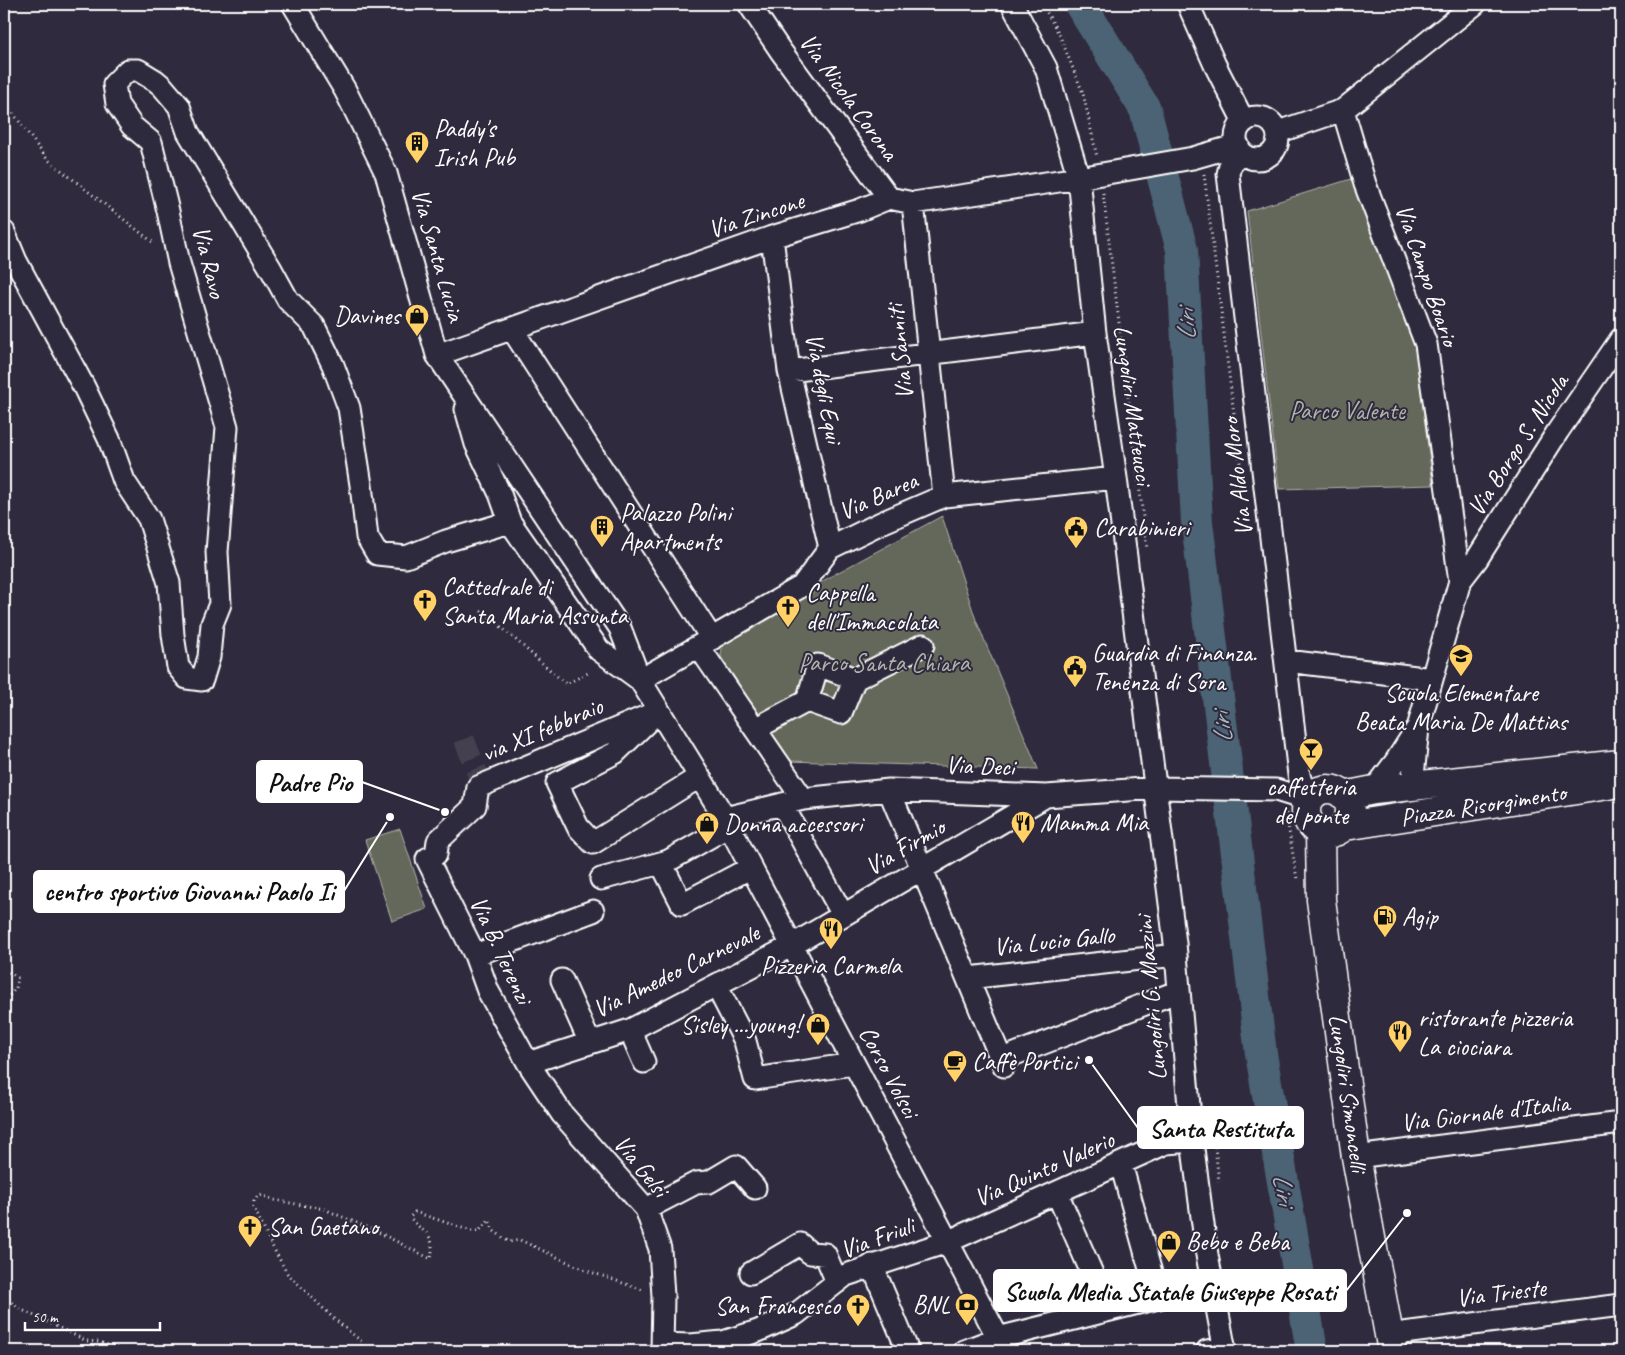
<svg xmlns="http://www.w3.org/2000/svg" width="1625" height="1355" font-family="Caveat,sans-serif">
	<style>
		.green { fill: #64685a; stroke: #b2b4ac }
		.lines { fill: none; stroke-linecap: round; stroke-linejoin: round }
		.river { stroke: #4b6375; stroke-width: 32 }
		.minor-tunnel { stroke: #443f50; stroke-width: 21; stroke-dasharray: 21 11; stroke-linecap: butt }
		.minor-casing { stroke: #fff; stroke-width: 25 }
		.major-casing { stroke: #fff; stroke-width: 31 }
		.path { stroke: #fff; stroke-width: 3; stroke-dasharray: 1 4; stroke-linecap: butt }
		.minor { stroke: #2f2a3d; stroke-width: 21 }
		.major { stroke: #2f2a3d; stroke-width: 28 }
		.labels { text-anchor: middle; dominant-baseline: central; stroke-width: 4; stroke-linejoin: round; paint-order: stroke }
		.street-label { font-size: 25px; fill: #fff; stroke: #2f2a3d }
		.poi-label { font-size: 25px; fill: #fff; stroke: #2f2a3d; text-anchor: start }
		.park-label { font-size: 25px; fill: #b2b4ac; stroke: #2f2a3d }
		.water-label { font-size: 26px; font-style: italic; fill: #aeb9c1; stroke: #2f2a3d }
		.leader { fill: none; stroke: #fff; stroke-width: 2 }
		.callout-dot { fill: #fff; stroke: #2f2a3d; stroke-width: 2 }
		.callout { fill: #fff; stroke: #fff; stroke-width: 2 }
		.callout-label { font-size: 26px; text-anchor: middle; font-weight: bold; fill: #111 }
	</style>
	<rect width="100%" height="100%" fill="#2f2a3d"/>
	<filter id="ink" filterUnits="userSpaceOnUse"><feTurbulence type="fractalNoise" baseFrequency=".02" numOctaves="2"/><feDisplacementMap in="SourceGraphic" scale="10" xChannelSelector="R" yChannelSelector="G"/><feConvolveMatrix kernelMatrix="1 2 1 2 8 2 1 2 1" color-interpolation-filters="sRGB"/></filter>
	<g filter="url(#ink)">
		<path class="green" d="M1351,179l64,167 18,139 -154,4 -32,-278z
			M942,516l34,104 62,149 -249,-8 -68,-104c0,-8 3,-15 7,-21l107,-62z
			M400,829l27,80 -35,12 -27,-81z"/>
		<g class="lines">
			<path class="river" d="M1080,4l65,105 37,141 15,272 64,532 51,297"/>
			<path class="minor-tunnel" d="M464,739l18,46"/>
			<defs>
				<path id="minor" d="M293,4l52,86 41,83 51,182 183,273 20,52 85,138 280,533
					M749,4l31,46 109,148
					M1012,4l34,64 33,110 16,155 21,145 59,465 17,198 15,114 18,96
					M1188,4l27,61 29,57
					M1343,110l22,74 61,160 34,237
					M1236 138a21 21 0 1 1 42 0a21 21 0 1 1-42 0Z
					M1278,132l65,-22 132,-106
					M1241,152l-11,14 -2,8 71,601 2,7 11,14
					M913,203l31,293
					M4,232l12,29 68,126 25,52 15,42 25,38 20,64 4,52 5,32 9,11 15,2 7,-23 3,-33 8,-20 -3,-52 10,-125 -48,-164 -11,-52 -17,-69 -19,-16 -15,-22 -3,-20 14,-14h10l18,11 6,5 17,20 9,26 83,137 17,31 26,26 19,39 16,43 12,77 6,52 10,17 29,3 40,-16 64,-19
					M772,237l17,134 41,177
					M512,329l200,310
					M437,355l335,-118 88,-27 29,-12 24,5 166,-25 114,-20 45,-13
					M789,371l306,-38
					M466,409l10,35 24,50 10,28 89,128 41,30
					M699,647l104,152
					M1287,661l145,18
					M640,680l162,-94 28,-38 51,-25 63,-27 172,-18
					M807,701l34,12 14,-34 68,-34
					M659,711l-181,76 -3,19 -37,35 -2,13 -9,5 48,96 13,36 40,72 34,51 84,95 14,40 3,47 -1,55
					M649,720l-34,33 -58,30 21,44 15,16 106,-66
					M755,729l52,-28 11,-36 37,14
					M1412,786l6,-58 42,-147 17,-22 81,-128 63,-92
					M889,790l115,276
					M1374,790l22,-29 20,-31
					M782,804l61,111
					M725,818l78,-19 86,-9 157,6 110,-8 120,2 16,5 16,7
					M661,863l21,41 68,-36
					M601,879l67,-18 61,-35
					M475,955l118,-44
					M968,978l208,-23
					M562,980l28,63
					M716,985l29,56 10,38 98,-15
					M630,1030l14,32
					M1002,1059l177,-68
					M528,1063l102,-33 161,-84 255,-150
					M1356,1157l265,-34
					M1121,1164l37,134
					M1057,1193l51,117
					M646,1209l50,-26 13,-1 27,-16 19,22
					M872,1265l36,86
					M751,1273l49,-29 10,9 15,1 12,28
					M1388,1335l233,-30
					M662,1344l28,1 33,-3 35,-11 38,-17 50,-39 101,-33 219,-99 26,-2
					M964,1351l34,-13 184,-46 31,-3
					M1207,1351l17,-2"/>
				<path id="major" d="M1306 811a22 22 0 1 1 44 0a22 22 0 1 1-44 0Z
					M1344,796l30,-6 247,-26
					M1345,826l276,-43
					M1320,832l1,68 35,257 36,194"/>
			</defs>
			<use href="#minor" class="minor-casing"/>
			<use href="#major" class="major-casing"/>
			<path class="path" d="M1042,4l17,30 24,59 14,64
				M4,101l43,58 108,85
				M1204,174l39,313
				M1103,193l44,356
				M481,611l11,8 74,65 22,-11
				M1286,813l11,66
				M4,971h3l11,7 -2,10 -12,14
				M1211,1112l8,70
				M4,1296l16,13 67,32 12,1 26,9
				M362,1351v-9l-30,-25 -45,-44 -18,-33 -15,-32v-7l3,-4 5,-2 12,5 50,9 56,24 51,26c5,-28 -8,-24 -21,-42l5,-5 56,19h8l10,-11 5,11 15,11 11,-2 65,30 58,20"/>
			<use href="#minor" class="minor"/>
			<use href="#major" class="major"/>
		</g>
	</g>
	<defs>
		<symbol id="building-pin" viewBox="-11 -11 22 30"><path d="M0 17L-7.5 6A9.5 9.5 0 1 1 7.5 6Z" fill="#ffd166" stroke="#2f2a3d"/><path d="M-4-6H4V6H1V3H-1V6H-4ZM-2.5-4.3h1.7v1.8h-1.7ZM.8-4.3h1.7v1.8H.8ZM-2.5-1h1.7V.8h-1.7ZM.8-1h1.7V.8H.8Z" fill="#111"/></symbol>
		<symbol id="shop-pin" viewBox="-11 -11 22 30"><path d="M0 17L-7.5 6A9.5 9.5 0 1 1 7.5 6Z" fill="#ffd166" stroke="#2f2a3d"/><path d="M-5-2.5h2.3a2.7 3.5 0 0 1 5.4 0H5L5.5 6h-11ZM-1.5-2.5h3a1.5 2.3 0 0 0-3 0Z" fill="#111"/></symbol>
		<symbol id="civic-pin" viewBox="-11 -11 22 30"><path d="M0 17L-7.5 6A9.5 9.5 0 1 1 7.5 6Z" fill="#ffd166" stroke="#2f2a3d"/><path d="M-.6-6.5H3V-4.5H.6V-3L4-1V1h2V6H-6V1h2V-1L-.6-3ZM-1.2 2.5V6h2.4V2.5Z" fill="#111"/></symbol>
		<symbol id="church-pin" viewBox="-11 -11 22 30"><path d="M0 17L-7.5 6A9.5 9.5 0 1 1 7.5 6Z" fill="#ffd166" stroke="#2f2a3d"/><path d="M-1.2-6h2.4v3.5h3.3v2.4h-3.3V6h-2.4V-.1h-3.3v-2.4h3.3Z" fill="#111"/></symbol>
		<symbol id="school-pin" viewBox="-11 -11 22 30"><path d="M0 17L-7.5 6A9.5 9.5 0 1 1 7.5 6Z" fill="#ffd166" stroke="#2f2a3d"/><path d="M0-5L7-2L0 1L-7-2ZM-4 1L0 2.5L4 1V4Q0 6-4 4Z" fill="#111"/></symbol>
		<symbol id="bar-pin" viewBox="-11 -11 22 30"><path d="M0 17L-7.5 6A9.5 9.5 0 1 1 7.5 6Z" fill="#ffd166" stroke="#2f2a3d"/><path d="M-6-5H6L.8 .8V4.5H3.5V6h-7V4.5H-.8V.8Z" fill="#111"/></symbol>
		<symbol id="restaurant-pin" viewBox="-11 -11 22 30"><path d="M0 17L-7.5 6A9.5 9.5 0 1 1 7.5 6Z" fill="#ffd166" stroke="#2f2a3d"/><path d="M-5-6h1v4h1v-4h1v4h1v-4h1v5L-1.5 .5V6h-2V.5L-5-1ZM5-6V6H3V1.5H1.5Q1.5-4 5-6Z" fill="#111"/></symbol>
		<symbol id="fuel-pin" viewBox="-11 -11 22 30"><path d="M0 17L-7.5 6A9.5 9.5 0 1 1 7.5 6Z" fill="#ffd166" stroke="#2f2a3d"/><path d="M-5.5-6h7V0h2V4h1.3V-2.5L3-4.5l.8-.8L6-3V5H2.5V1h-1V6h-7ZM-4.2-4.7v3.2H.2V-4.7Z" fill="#111"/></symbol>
		<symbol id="cafe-pin" viewBox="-11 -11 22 30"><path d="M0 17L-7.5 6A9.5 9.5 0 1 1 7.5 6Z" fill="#ffd166" stroke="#2f2a3d"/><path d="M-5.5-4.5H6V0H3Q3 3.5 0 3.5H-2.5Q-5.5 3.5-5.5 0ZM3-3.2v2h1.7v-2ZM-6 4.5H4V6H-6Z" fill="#111"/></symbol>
		<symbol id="bank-pin" viewBox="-11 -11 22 30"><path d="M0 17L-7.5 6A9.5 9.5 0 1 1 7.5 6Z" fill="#ffd166" stroke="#2f2a3d"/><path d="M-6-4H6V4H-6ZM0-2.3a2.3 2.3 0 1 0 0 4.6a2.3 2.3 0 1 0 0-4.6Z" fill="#111"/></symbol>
	</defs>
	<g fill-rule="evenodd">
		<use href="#building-pin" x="403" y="129" width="28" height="38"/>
		<use href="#shop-pin" x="403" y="302" width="28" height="38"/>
		<use href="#building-pin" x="588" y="513" width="28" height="38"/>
		<use href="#civic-pin" x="1062" y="514" width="28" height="38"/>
		<use href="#church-pin" x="411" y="587" width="28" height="38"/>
		<use href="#church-pin" x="774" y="593" width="28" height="38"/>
		<use href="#school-pin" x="1447" y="642" width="28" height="38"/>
		<use href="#civic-pin" x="1061" y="653" width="28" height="38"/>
		<use href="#bar-pin" x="1297" y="736" width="28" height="38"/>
		<use href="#restaurant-pin" x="1009" y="809" width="28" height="38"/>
		<use href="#shop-pin" x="693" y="810" width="28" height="38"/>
		<use href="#fuel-pin" x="1371" y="903" width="28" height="38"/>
		<use href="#restaurant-pin" x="817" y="915" width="28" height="38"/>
		<use href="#shop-pin" x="804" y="1011" width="28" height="38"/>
		<use href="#restaurant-pin" x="1386" y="1018" width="28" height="38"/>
		<use href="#cafe-pin" x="941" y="1048" width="28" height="38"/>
		<use href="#church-pin" x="236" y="1213" width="28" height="38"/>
		<use href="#shop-pin" x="1155" y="1228" width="28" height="38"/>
		<use href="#bank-pin" x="953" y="1291" width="28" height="38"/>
		<use href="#church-pin" x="844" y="1292" width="28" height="38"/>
	</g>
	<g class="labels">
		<g class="street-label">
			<text transform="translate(849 97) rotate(54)">Via Nicola Corona</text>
			<text transform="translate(756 215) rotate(-18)">Via Zincone</text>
			<text transform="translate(438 255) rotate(74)">Via Santa Lucia</text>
			<text transform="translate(209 262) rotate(76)">Via Ravo</text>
			<text transform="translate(1427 275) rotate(71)">Via Campo Boario</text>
			<text transform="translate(900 352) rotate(-96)">Via Sanniti</text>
			<text transform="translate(824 388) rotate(79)">Via degli Equi</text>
			<text transform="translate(1133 405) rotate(82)">Lungoliri Matteucci</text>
			<text transform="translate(1518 445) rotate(-57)">Via Borgo S. Nicola</text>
			<text transform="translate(1237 477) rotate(-97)">Via Aldo Moro</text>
			<text transform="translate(878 496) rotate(-24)">Via Barea</text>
			<text transform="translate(542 730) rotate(-23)">via XI febbraio</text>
			<text transform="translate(980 766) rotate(2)">Via Deci</text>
			<text transform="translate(1483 805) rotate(-9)">Piazza Risorgimento</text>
			<text transform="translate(905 847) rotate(-30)">Via Firmio</text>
			<text transform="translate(1054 941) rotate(-6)">Via Lucio Gallo</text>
			<text transform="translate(501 950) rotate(65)">Via B. Terenzi</text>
			<text transform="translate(676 971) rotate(-26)">Via Amedeo Carnevale</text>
			<text transform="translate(1151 998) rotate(-95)">Lungoliri G. Mazzini</text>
			<text transform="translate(889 1072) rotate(62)">Corso Volsci</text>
			<text transform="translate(1348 1093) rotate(82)">Lungoliri Simoncelli</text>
			<text transform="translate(1485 1113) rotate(-7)">Via Giornale d'Italia</text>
			<text transform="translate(641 1166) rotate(51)">Via Gelsi</text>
			<text transform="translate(1044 1169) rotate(-24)">Via Quinto Valerio</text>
			<text transform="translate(877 1238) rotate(-20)">Via Friuli</text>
			<text transform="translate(1501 1293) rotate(-7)">Via Trieste</text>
		</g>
		<g class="poi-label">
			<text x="434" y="129">Paddy's<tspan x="434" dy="29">Irish Pub</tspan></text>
			<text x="400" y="316" text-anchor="end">Davines</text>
			<text x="620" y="513">Palazzo Polini<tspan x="620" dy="29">Apartments</tspan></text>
			<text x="1094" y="528">Carabinieri</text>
			<text x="442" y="587">Cattedrale di<tspan x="442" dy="29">Santa Maria Assunta</tspan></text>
			<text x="806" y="593">Cappella<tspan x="806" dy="29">dell'Immacolata</tspan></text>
			<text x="1092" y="653">Guardia di Finanza.<tspan x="1092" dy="29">Tenenza di Sora</tspan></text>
			<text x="1461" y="693" text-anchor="middle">Scuola Elementare<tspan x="1461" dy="29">Beata Maria De Mattias</tspan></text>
			<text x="1311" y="787" text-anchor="middle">caffetteria<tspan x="1311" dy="29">del ponte</tspan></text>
			<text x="1040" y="823">Mamma Mia</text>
			<text x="724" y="824">Donna accessori</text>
			<text x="1402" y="917">Agip</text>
			<text x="831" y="966" text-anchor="middle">Pizzeria Carmela</text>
			<text x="1418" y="1018">ristorante pizzeria<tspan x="1418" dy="29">La ciociara</tspan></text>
			<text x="800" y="1025" text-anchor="end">Sisley ...young!</text>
			<text x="972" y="1062">Caffè Portici</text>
			<text x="268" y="1227">San Gaetano</text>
			<text x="1186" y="1242">Bebo e Beba</text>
			<text x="950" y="1305" text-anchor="end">BNL</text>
			<text x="840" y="1306" text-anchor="end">San Francesco</text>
		</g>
		<g class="park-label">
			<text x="1347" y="411">Parco Valente</text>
			<text x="884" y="663">Parco Santa Chiara</text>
		</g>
		<g class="water-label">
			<text transform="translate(1186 325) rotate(-93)">Liri</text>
			<text transform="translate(1222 728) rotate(-97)">Liri</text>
			<text transform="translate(1284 1189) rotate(80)">Liri</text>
		</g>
	</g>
	<path class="leader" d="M445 812L362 782M390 817L344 891M1089 1060L1138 1128M1407 1213L1346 1291"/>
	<g class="callout-dot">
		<circle cx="445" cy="812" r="5"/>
		<circle cx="390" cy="817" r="5"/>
		<circle cx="1089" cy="1060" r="5"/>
		<circle cx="1407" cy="1213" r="5"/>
	</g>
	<g class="callout">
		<rect x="257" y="761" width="105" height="41" rx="5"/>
		<rect x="34" y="871" width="310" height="41" rx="5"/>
		<rect x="1138" y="1107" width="165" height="41" rx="5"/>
		<rect x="994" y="1270" width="352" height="41" rx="5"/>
	</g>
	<g class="callout-label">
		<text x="310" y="791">Padre Pio</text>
		<text x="189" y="900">centro sportivo Giovanni Paolo Ii</text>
		<text x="1221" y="1137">Santa Restituta</text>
		<text x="1170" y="1300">Scuola Media Statale Giuseppe Rosati</text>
	</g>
	<rect width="1625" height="1355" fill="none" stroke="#2f2a3d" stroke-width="20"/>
	<rect x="10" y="10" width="1605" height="1335" fill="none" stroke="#fff" stroke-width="2" filter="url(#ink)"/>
	<path d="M25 1322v8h135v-8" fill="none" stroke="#ffffff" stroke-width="2.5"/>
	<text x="32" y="1322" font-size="15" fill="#ffffff" stroke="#2f2a3d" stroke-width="4" paint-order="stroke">50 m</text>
</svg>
